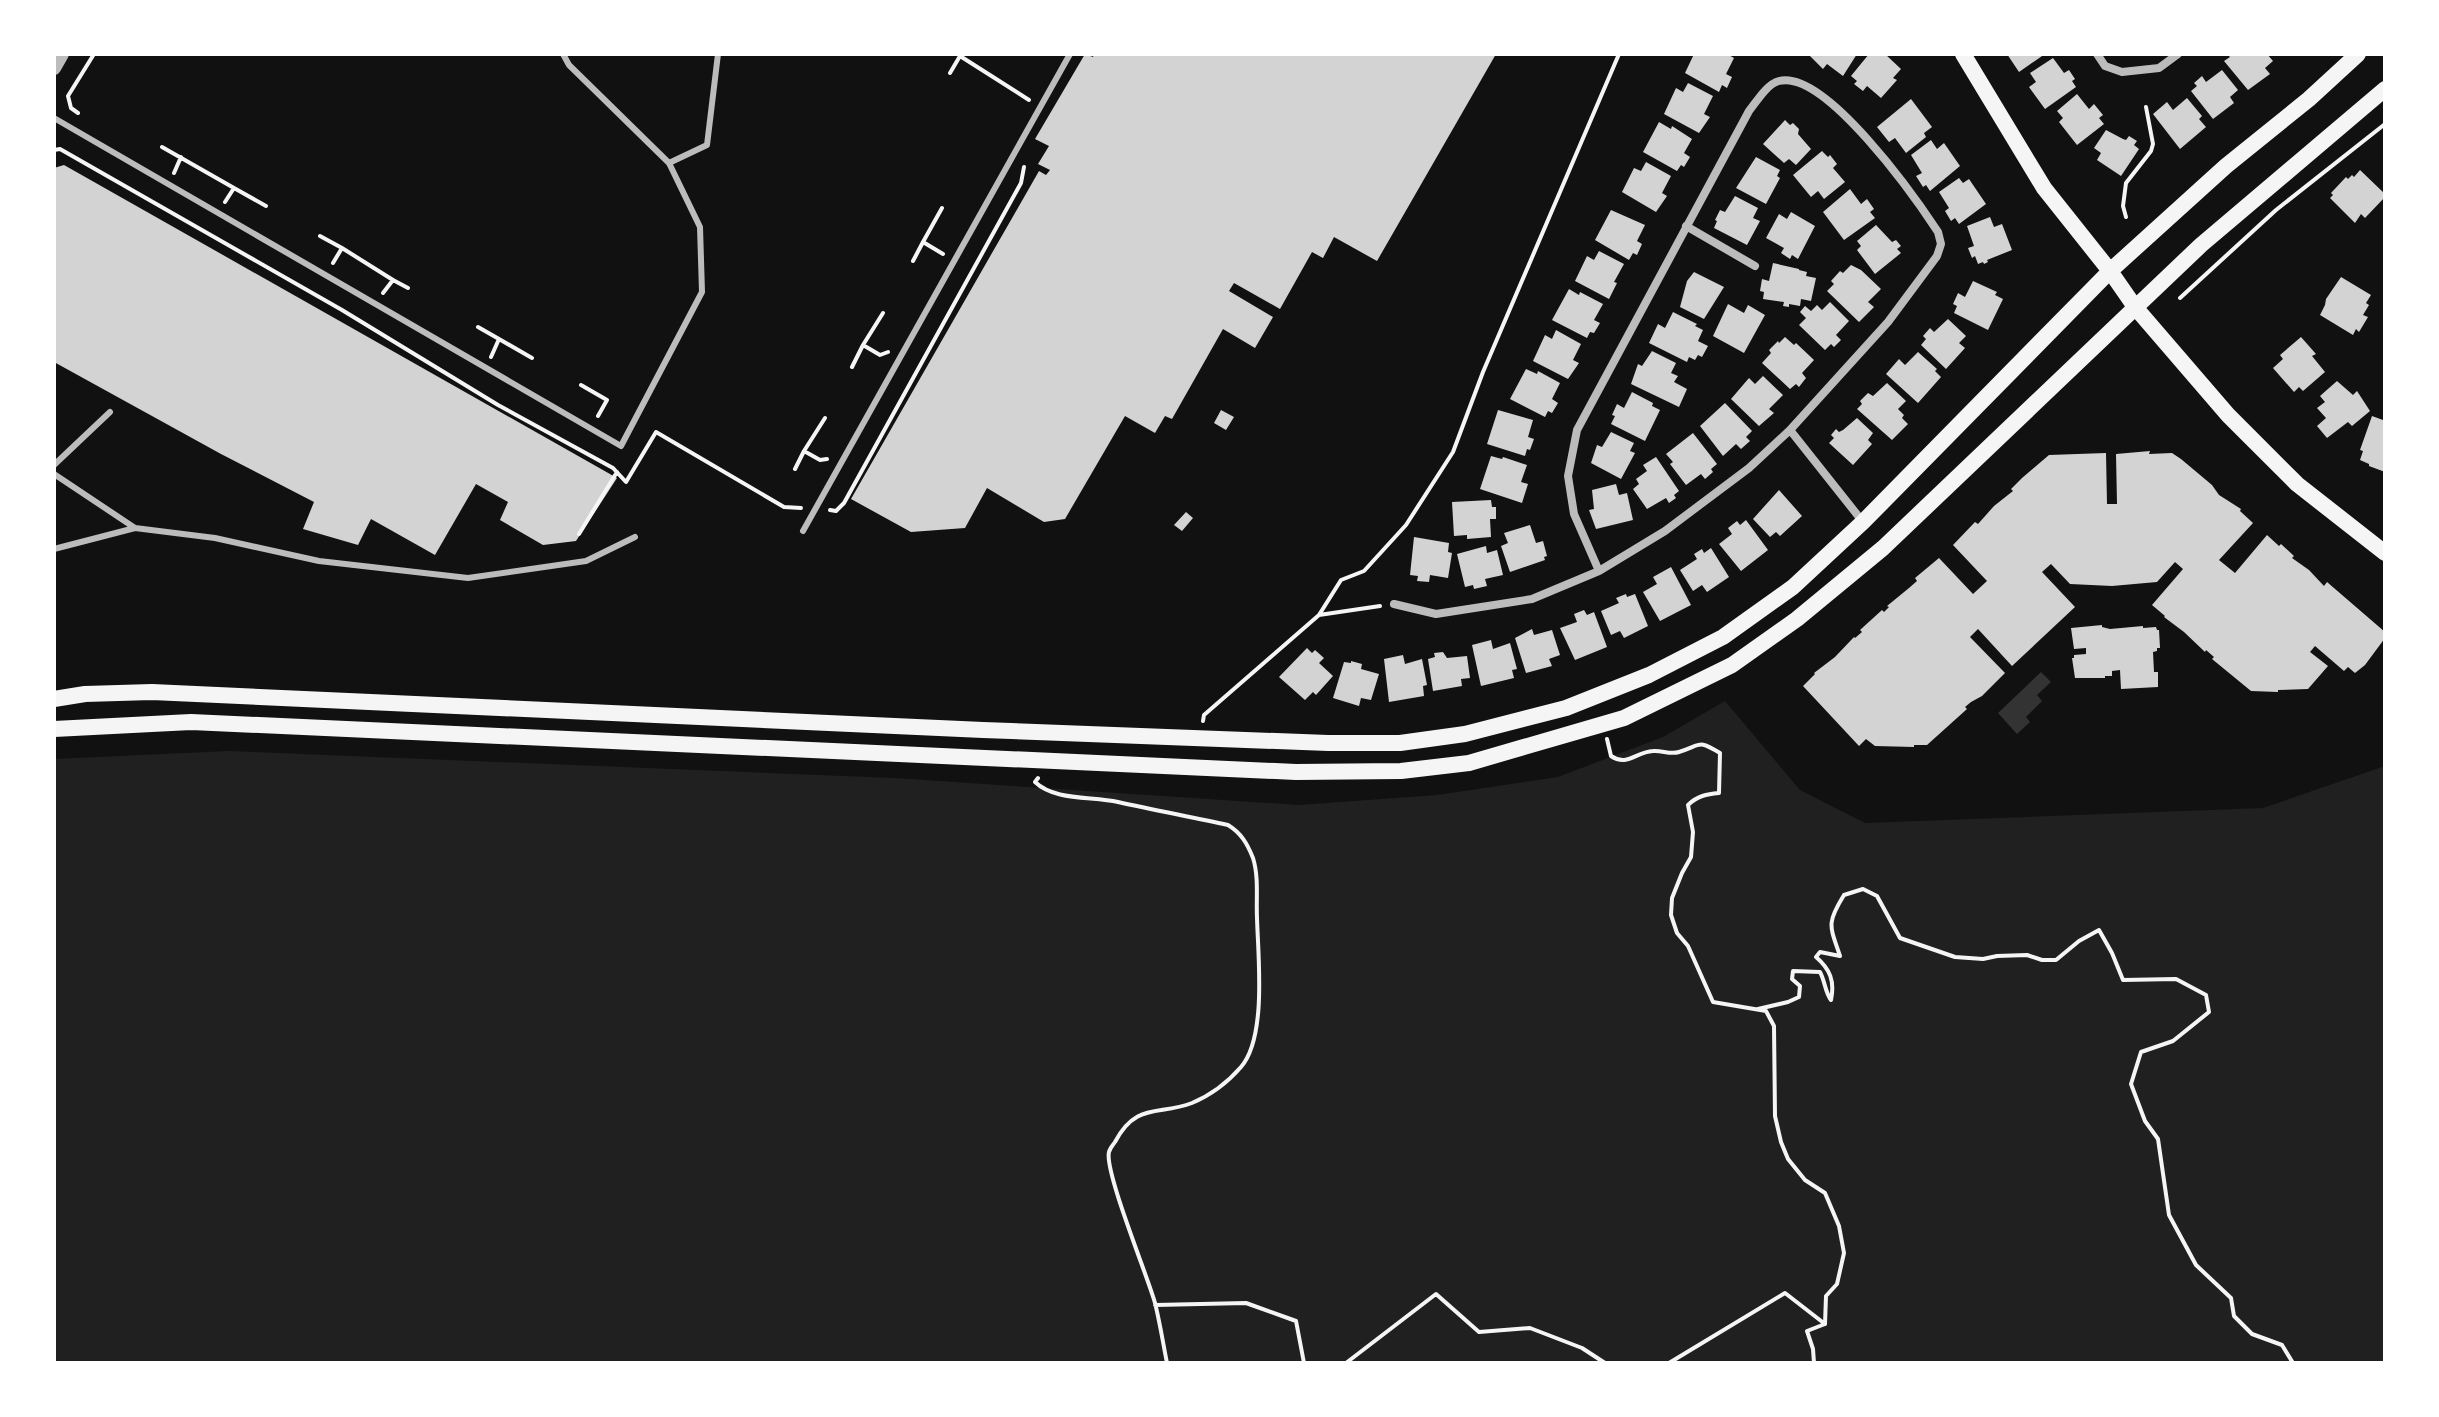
<svg xmlns="http://www.w3.org/2000/svg" width="2439" height="1417" font-family="'Source Sans 3',sans-serif">
	<style>
		.green { fill: #202020 }
		.water { fill: #333 }
		.building { fill: #d3d3d3 }
		.lines { fill: none; stroke-linecap: round; stroke-linejoin: round }
		.path { stroke: #f5f5f5; stroke-width: 4 }
		.service { stroke: #bcbcbc; stroke-width: 6 }
		.minor { stroke: #bcbcbc; stroke-width: 8 }
		.tertiary { stroke: #bcbcbc; stroke-width: 14 }
		.secondary { stroke: #f5f5f5; stroke-width: 16 }
	</style>
	<rect width="100%" height="100%" fill="#111"/>
	<path class="green" d="M1725,701l75,89 65,33 398,-15 122,-42v597h-2331v-604l175,-8 665,27 405,27 138,-10 121,-18 105,-40z"/>
	<path class="water" d="M2041,672l10,10 -14,13 5,6 -16,16 4,5 -13,12 -19,-21z"/>
	<path class="building" d="M1085,54l8,3 1,-3h402l-119,207 -43,-24 -11,21 -11,-6 -32,57 -46,-26 -5,8 44,26 -18,31 -32,-19 -51,90 -7,-3 -10,17 -30,-17 -60,103 -21,3 -57,-34 -22,40 -54,4 -60,-33 188,-328 7,4 4,-5 -12,-6 11,-18 -14,-7z
		M1694,54h33l7,4 -8,16 6,3 -5,11 -5,-3 -3,7 -34,-19z
		M1808,54h49l-14,22 -16,-12 -4,5z
		M1869,54h16l16,15 -8,9 4,2 -16,18 -14,-12 -4,5 -9,-7 3,-3 -6,-5z
		M2007,54h38l-26,18z
		M2227,54h40l6,7 -8,7 5,6 -22,16 -24,-29 6,-4z
		M2053,58l11,15 5,-3 6,9 -3,2 4,6 -31,22 -16,-22 7,-5 -6,-9z
		M2222,70l16,20 -8,7 4,6 -21,16 -22,-28 6,-5 -3,-3 8,-7 4,6z
		M1688,83l25,13 -9,18 6,3 -11,16 -35,-19 12,-26 7,4z
		M2077,94l12,15 5,-5 9,11 -4,3 5,6 -27,21 -18,-23 4,-4 -6,-7z
		M2187,98l15,18 -3,3 7,8 -26,22 -27,-35 14,-12 6,8z
		M1911,99l21,28 -8,6 2,4 -20,16 -11,-15 -6,4 -12,-15z
		M1785,120l5,5 3,-2 6,6 -1,5 13,15 -15,16 -7,-6 -5,4 -21,-19z
		M1659,122l12,7 1,-3 20,13 -8,14 6,4 -6,10 -3,-2 -4,6 -34,-19z
		M2106,130l17,9 3,1 3,-4 8,5 -3,4 5,4 -18,27 -24,-16 4,-7 -7,-5z
		M1931,140l6,9 7,-6 16,23 -30,25 -4,-6 -3,2 -7,-11 6,-3 -11,-18z
		M1822,151l6,6 2,-2 7,9 -4,4 12,14 -21,17 -6,-8 -7,6 -18,-22z
		M1756,157l24,13 -3,6 3,2 -14,26 -30,-16z
		M1646,162l25,14 -9,17 5,3 -11,16 -34,-20 12,-24 7,3z
		M64,165l553,313 -41,63 -33,4 -43,-25 8,-18 -32,-18 -41,71 -64,-36 -13,26 -55,-16 11,-27 -93,-48 -167,-92v-194z
		M2360,170l25,24v3l-20,21 -4,-4 -6,9 -25,-25 3,-3 -2,-2 15,-16 2,2 4,-4 2,2z
		M1959,178l4,5 6,-4 17,25 -27,20 -4,-6 -4,3 -6,-10 4,-3 -10,-16z
		M1850,189l11,15 6,-5 7,10 -4,3 5,6 -31,22 -21,-28z
		M1735,196l23,12 -5,10 7,3 -13,24 -33,-17 3,-7 -2,-1 5,-10 5,2z
		M1611,210l34,15 -8,16 5,3 -5,11 -4,-2 -4,7 -34,-20z
		M1791,212l24,14 -17,33 -6,-4 -2,4 -9,-6 3,-5 -18,-10 13,-24 8,5z
		M1990,217l4,10 8,-3 10,26 -25,10 1,2 -4,2 -1,-2 -5,2 -3,-8 -3,2 -4,-10 6,-2 -7,-20z
		M1876,225l16,17 4,-2 5,6 -4,3 4,4 -26,21 -18,-24 4,-4 -4,-5z
		M1599,251l25,13 -10,18 3,1 -8,16 -34,-18 12,-25 7,4z
		M1773,263l26,6v1l8,2 -1,4 10,2 -5,23 -10,-2 -1,7 -11,-2v3l-6,-1 1,-4 -21,-3 1,-7 -4,-1 2,-12 7,2z
		M1851,265l10,5 20,19 -13,13 6,5 -15,15 -32,-31 7,-7 -3,-3 9,-10 3,2z
		M1694,272l30,15 -20,32 -24,-12 7,-26z
		M2341,277l30,18 -5,8 3,2 -6,10 5,2 -9,15 -3,-3 -3,6 -33,-20 5,-10 1,-6z
		M1973,281l24,11 -2,3 8,4 -15,31 -34,-17 3,-7 -4,-2 5,-11 7,4z
		M1569,289l10,6 1,-3 23,12 -9,16 6,3 -6,10 -4,-1 -3,6 -35,-18z
		M1830,302l19,19 -13,14 5,5 -7,7 -3,-3 -6,6 -26,-25 7,-7 -6,-6 5,-6 6,5 6,-6 5,5z
		M1728,304l16,9 4,-8 17,10 -21,38 -31,-17z
		M1673,312l24,12 -2,2 8,4 -5,11 10,5 -6,11 -4,-2 -3,5 -6,-3 -2,5 -38,-19 9,-19 7,4z
		M1948,319l18,17 -7,7 6,5 -19,21 -25,-24 5,-6 -3,-3 7,-8 4,4z
		M1556,330l25,14 -8,16 6,3 -11,16 -35,-18 12,-26 7,4z
		M1785,337l9,8 2,-2 18,17 -12,13 4,5 -7,9 -3,-3 -6,5 -28,-26 9,-10 -2,-3 9,-9 1,2z
		M2301,337l15,17 -4,2 13,16 -22,19 -4,-4 -5,5 -21,-24 10,-9 -3,-4z
		M1652,351l24,12 -5,10 7,3 -4,6 13,7 -8,18 -48,-23 7,-20 4,2z
		M1918,352l19,17 -2,2 6,6 -23,26 -32,-29 13,-15 6,6z
		M1526,369l11,5 1,-3 22,12 -8,16 6,4 -6,10 -4,-2 -3,6 -35,-18z
		M1763,376l20,19 -14,14 5,4 -15,13 -28,-27 18,-21 6,6z
		M2337,381l16,14 4,-4 13,20 -18,15 -4,-4 -21,16 -10,-12 9,-8 -9,-10 8,-6 -5,-6z
		M1887,383l19,18 -8,8 6,6 -2,3 6,6 -16,16 -35,-31 5,-5 -2,-3 8,-8 5,3z
		M1632,392l21,11 -1,3 8,4 -15,31 -34,-17 4,-8 -3,-1 5,-11 7,4z
		M1725,403l27,28 -6,6 4,4 -9,8 -5,-5 -13,12 -23,-30z
		M1221,410l13,7 -8,13 -12,-7z
		M1498,410l35,10 -5,17 6,2 -4,11 -3,-1 -2,7 -38,-12z
		M2385,415v57l-16,-6v-2l-9,-4 3,-9 -3,-1 12,-34 11,4z
		M1857,418l16,15 -5,7 4,4 -19,21 -24,-22 5,-5 -3,-3 5,-6 3,3 4,-2z
		M1611,432l23,11 -4,8 5,2 -14,26 -30,-16 6,-18 5,2z
		M1693,433l24,31 -6,5 2,3 -8,7 -4,-5 -15,11 -16,-21 3,-2 -7,-8z
		M2150,451l-1,3 23,-1 9,6 31,26 7,10 22,14 -1,2 13,12 -34,37 16,13 32,-38 12,11 2,-2 13,12 -2,2 17,12 15,16 3,-4 58,50v6l-20,27 -10,8 -7,-6 -4,4 -29,-25 -5,6 18,14 -20,23 -30,1v2l-27,-1 -39,-32 2,-2 -8,-7 -1,2 -21,-20 -20,-15 1,-1 -13,-11 31,-36 -8,-7 -18,20 -45,4 -42,-2 -19,-20 -9,8 33,35 -63,59 -34,-37 -8,8 35,36 -23,23 -11,6 -6,5 2,2 -40,36h-13v2l-39,-1 -9,-7 -7,7 -56,-60 12,-12 -1,-1 21,-16 19,-20 1,1 7,-6 -2,-2 22,-20 2,2 5,-5 -2,-1 22,-18 8,-7 -2,-3 24,-20 34,36 14,-13 -34,-36 22,-23 3,2 16,-18 19,-15 -2,-2 11,-11 27,-23 57,-2 1,51h10l-1,-50z
		M1491,456l11,3 1,-2 24,8 -6,17 7,2 -6,19 -42,-14z
		M1656,457l23,34 -5,4 2,3 -7,5 -3,-5 -19,11 -14,-20 6,-5 -3,-5 11,-8 -4,-6z
		M1616,484l3,11 8,-2 6,27 -37,9 -7,-19 5,-1 -2,-19z
		M1779,490l23,26 -22,20 -4,-4 -6,5 -17,-18z
		M1491,500l1,7h4v12h-6l1,18 -24,2v-4l-13,1 -2,-34z
		M1186,512l7,6 -11,13 -8,-6z
		M1746,520l22,30 -27,21 -22,-27 13,-10 -4,-6 9,-7 3,4z
		M1530,525l6,18 7,-2 4,15 -3,1 1,3 -35,12 -9,-26 7,-3 -4,-10z
		M1414,537l35,6 -1,9 4,1 -4,25 -18,-3 -1,7 -12,-1 1,-5 -8,-1z
		M1486,546l1,7 10,-3 6,25 -18,4 2,7 -13,3 -1,-4 -8,2 -8,-33z
		M1711,548l18,29 -22,15 -5,-7 -9,6 -13,-21 17,-11 -3,-5 8,-5 2,4z
		M1671,567l20,38 -31,16 -17,-29 14,-8 -4,-7z
		M1626,594l1,3 8,-3 13,32 -24,12 -4,-7 -9,4 -10,-24 18,-8 -3,-5z
		M1584,610l3,5 7,-3 13,35 -32,13 -15,-32 17,-6 -3,-8z
		M2102,625v2l8,2 33,-3v2l13,-1 1,3h2l1,18h-3v3l-4,1 1,20h4v15l-37,2 -1,-19 -8,1v5h-7v2h-30l-3,-20h2v-3l12,-1v-6l-12,1 -3,-21z
		M1532,629l2,6 18,-5 8,25 -11,4 3,7 -26,7 -11,-35z
		M1491,640l2,9 17,-6 7,26 -5,1 2,8 -33,8 -9,-41z
		M1307,648l5,5 3,-3 9,8 -5,5 14,13 -17,19 -3,-3 -8,8 -26,-23z
		M1443,652l4,6 20,-2 3,22 -9,1 1,7 -29,5 -5,-32 7,-2 -1,-4z
		M1403,655l2,9 17,-5 5,26 -4,1 1,10 -35,6 -5,-43z
		M1351,661l11,3 -1,5 18,5 -8,26 -10,-2 -2,8 -26,-8 11,-36 7,1z"/>
	<g class="lines">
		<path class="path" d="M950,73l10,-17 69,44
			M78,113l-7,-5 -3,-12 26,-42
			M162,147l72,41
			M54,150l6,-1 282,161 156,95 115,63 13,14 30,-50 128,75 17,1
			M174,173l7,-16
			M225,202l9,-14 32,18
			M2126,217l-3,-11 3,-23 25,-32 2,-7 -7,-37
			M320,236l22,12
			M923,242l19,-34
			M913,261l10,-19 20,12
			M333,263l9,-15 51,32 -10,13
			M393,280l15,8
			M2180,298l96,-88 109,-86
			M883,313l-20,32 17,10 8,-3
			M478,327l21,12 -8,18
			M499,339l33,19
			M852,367l11,-22
			M581,385l26,15 -9,16
			M825,418l-21,33 16,9 7,-1
			M795,469l9,-18
			M830,510l6,1 8,-8 177,-320 3,-16
			M579,534l38,-62
			M1319,615l61,-9
			M1203,721l1,-6 115,-100 22,-35 23,-9 42,-46 47,-73 30,-80 136,-318
			M1607,739l4,17c16,11 25,-4 42,-5 9,-1 17,4 26,1 23,-7 18,-13 41,1l-1,40c-12,1 -22,3 -31,12l5,27 -2,25 -9,16 -10,25 -1,17 6,18 11,13 25,56 53,9 8,15 1,90 6,26 7,17 17,21 20,13 14,33 5,27 -7,31 -11,12 -1,28 -18,7 6,18 1,14
			M1038,778l-3,4c20,19 56,14 83,20 36,8 73,15 110,23 13,8 19,18 25,33 6,19 3,41 4,60 1,38 10,119 -16,149 -13,15 -30,28 -49,36 -34,13 -56,-1 -77,39 -2,3 -5,6 -6,10 -5,19 39,125 46,151 5,20 8,40 12,60
			M1758,1009l30,-7 11,-5 1,-11 -8,-7 1,-8 27,1c5,9 5,20 11,28 4,-19 -1,-31 -15,-43l4,-5 20,4c-10,-30 -14,-32 4,-61l19,-6 14,7 23,42 55,19 28,2 14,-3 30,-1 15,5h14l23,-19 20,-11 13,23 11,27 53,-1 30,16 3,17 -36,29 -32,11 -10,32 14,37 13,18 11,76 27,50 35,33 3,18 18,18 30,11 11,18
			M1155,1305l91,-2 50,18 8,42
			M1346,1363l90,-69 43,38 51,-4 52,20 23,15
			M1669,1363l116,-70 40,31"/>
		<path class="service" d="M54,118l567,328 81,-154 -2,-65 -31,-64 -100,-98 -6,-11
			M669,163l38,-18 11,-91
			M54,465l56,-53
			M54,474l81,54
			M803,531l267,-477
			M54,549l81,-21 80,10 104,23 149,17 118,-17 49,-24"/>
		<path class="minor" d="M2097,54l8,12 17,6 37,-4 19,-14
			M1686,226l69,40
			M1790,430l73,92
			M1394,604l42,10 96,-15 67,-28 66,-40 84,-63 41,-38 98,-108 49,-66 4,-12 -3,-12c-23,-35 -113,-163 -159,-151 -12,3 -22,20 -30,30l-172,319 -9,46 6,38 25,57"/>
		<path class="tertiary" d="M54,68l8,-14"/>
		<path class="secondary" d="M1963,54l81,134 66,83 25,36 93,108 69,69 88,69
			M54,699l31,-5 67,-2 831,38 345,13h72l65,-9 101,-26 83,-33 74,-38 70,-50 70,-65 247,-251 116,-105 83,-67 49,-45
			M54,729l137,-7 1105,50 105,-1 68,-8 155,-45 108,-53 65,-46 86,-71 318,-303 184,-156"/>
	</g>
	<rect width="2439" height="1417" fill="none" stroke="#ffffff" stroke-width="112"/>
</svg>
